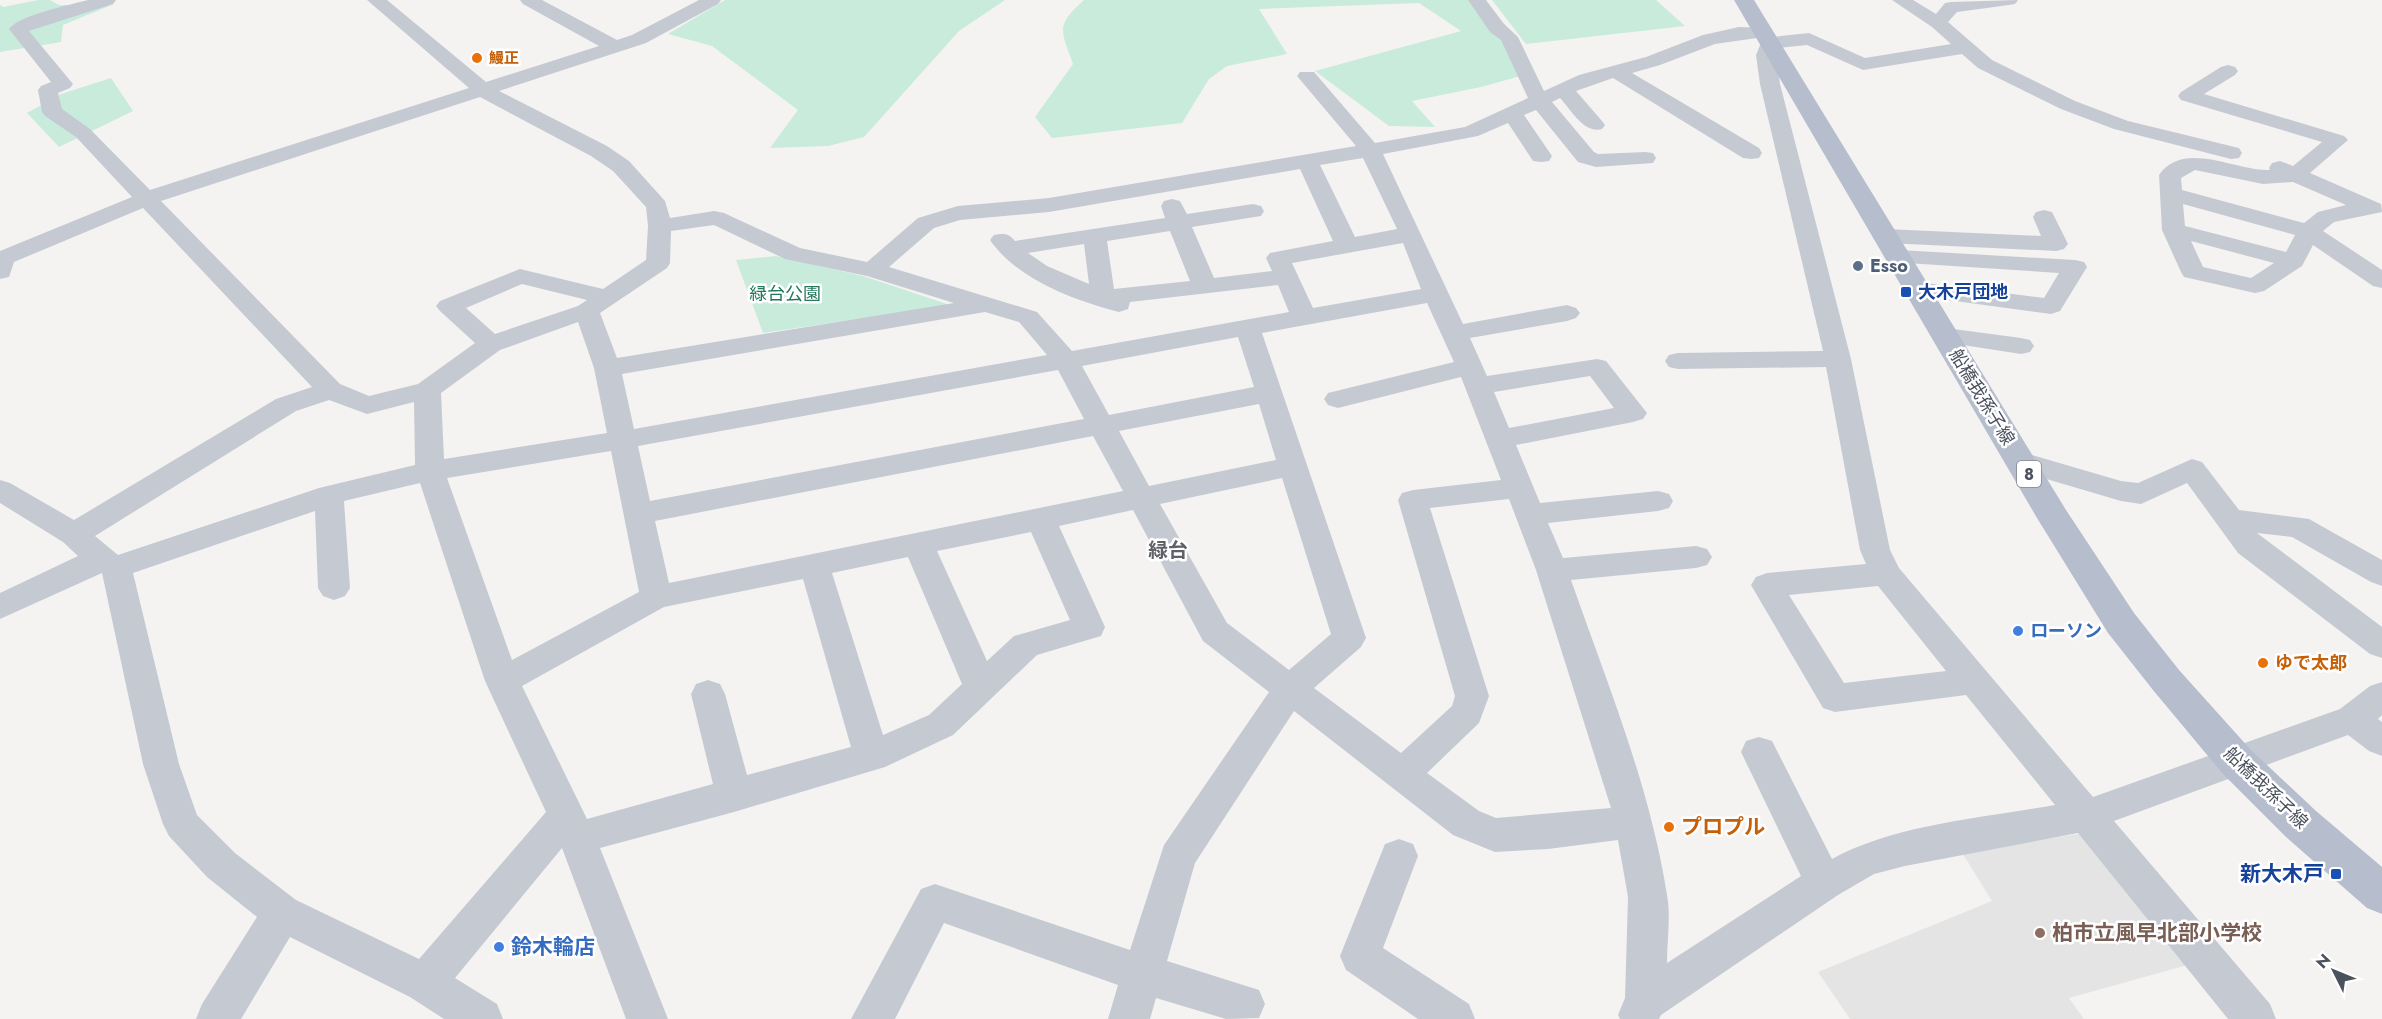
<svg xmlns="http://www.w3.org/2000/svg" width="2382" height="1019" font-family="Jost,'Noto Sans JP',sans-serif">
	<style>
		.education { fill: #e5e4e4 }
		.green { fill: #c8ebdc }
		.lines { fill: none; stroke-linecap: round; stroke-linejoin: round }
		.minor { fill: #c5cad2; fill-rule: evenodd }
		.major { fill: #b6bdcd; fill-rule: evenodd }
		.food-dot { fill: #e8710a; stroke: #fff; stroke-width: 2 }
		.service-dot { fill: #5c6f8a; stroke: #fff; stroke-width: 2 }
		.transit-dot { fill: #1a4fb4; stroke: #fff; stroke-width: 2 }
		.shop-dot { fill: #3f7fe0; stroke: #fff; stroke-width: 2 }
		.education-dot { fill: #8d6e63; stroke: #fff; stroke-width: 2 }
		.labels { text-anchor: middle; dominant-baseline: central; stroke-width: 5; stroke-linejoin: round; paint-order: stroke }
		.far-food-label { font-size: 15px; font-weight: bold; fill: #c56008; stroke: #fff; text-anchor: start }
		.shield { fill: #fff; stroke: #82868e; stroke-width: 1.5 }
		.shield-label { font-size: 16px; font-weight: bold; fill: #4c525d }
		.service-label { font-size: 18px; font-weight: bold; fill: #4e5e75; stroke: #fff; text-anchor: start }
		.transit-label { font-size: 18px; font-weight: bold; fill: #164399; stroke: #fff; text-anchor: start }
		.park-label { font-size: 18px; fill: #24775d; stroke: #fff }
		.street-label { font-size: 18px; fill: #4c525d; stroke: #fff }
		.shop-label { font-size: 18px; font-weight: bold; fill: #366cbe; stroke: #fff; text-anchor: start }
		.food-label { font-size: 18px; font-weight: bold; fill: #c56008; stroke: #fff; text-anchor: start }
		.neighbourhood-label { font-size: 20px; font-weight: bold; fill: #5f6166; stroke: #fff }
		.near-food-label { font-size: 21px; font-weight: bold; fill: #c56008; stroke: #fff; text-anchor: start }
		.near-transit-label { font-size: 21px; font-weight: bold; fill: #164399; stroke: #fff; text-anchor: end }
		.near-education-label { font-size: 21px; font-weight: bold; fill: #785e54; stroke: #fff; text-anchor: start }
		.near-shop-label { font-size: 21px; font-weight: bold; fill: #366cbe; stroke: #fff; text-anchor: start }
	</style>
	<rect width="100%" height="100%" fill="#f4f3f2"/>
	<path class="education" d="M2079,834l112,130 -122,34 15,21h-234l-32,-47 174,-71 -31,-50z"/>
	<path class="green" d="M38,0h12l9,5h17l20,-5 18,4 -51,21 -2,17 -61,10v-47l3,2z
		M725,0h280l-46,31 -95,106 -36,9 -58,2 28,-38 -86,-64 -44,-12z
		M1084,0h397l26,27 24,46 -50,14 -69,14 23,26 -46,-1 -74,-55 146,-40 -42,-28 -160,6 28,45 -60,12 -18,13 -27,44 -130,15 -17,-21 38,-53c-12,-34 -18,-38 11,-64z
		M1492,0h164l29,26 -159,18z
		M111,78l22,33 -74,36 -32,-34 34,-19z
		M776,256l87,20 87,29 -187,28 -27,-73z"/>
	<g class="lines">
		<path class="minor" d="M88,0h28l-3,4 -84,27 44,53 -3,4 -12,5 4,16 28,20 60,61 319,-102 -102,-88h20l99,82 113,-36 -76,-42 -3,-4h22l75,40 15,-5 67,-35h22l-3,4 -72,39 -147,48 108,55 22,15 36,40 5,17 44,-7 10,2 76,35 67,14 51,-44 40,-12 91,-8 307,-52 -59,-70 3,-4h14l61,71 90,-16 63,-29 -27,-58 -11,-8 -22,-32h18l18,24 14,13 26,54 35,-16 67,-18 57,-22 36,-8 32,1 2,4 -2,4 -56,8 -55,21 -28,8 127,75 3,5 -3,5 -8,1 -8,-1 -130,-80 -37,13 26,30 3,4 -3,4c-18,5 -30,-18 -42,-31l-8,4 42,50 4,2 47,-2 8,1 3,5 -3,5 -57,4 -18,-5 -42,-52 -12,5 28,41 -3,5 -8,1 -8,-1 -25,-38 -30,13 -95,18 80,170 104,-19 9,3 4,5 -4,5 -9,3 -97,17 17,38 110,-17 9,2 41,52 -4,6 -10,3 -117,23 24,58 118,-12 11,3 4,7 -4,7 -11,3 -110,12 15,35 133,-12 11,3 5,8 -5,8 -11,3 -125,12c36,103 79,206 96,315 4,21 0,46 0,68l134,-87 -60,-124 5,-11 13,-4 13,4 60,118c60,-34 154,-42 223,-54l-89,-110 -131,17 -12,-4 -72,-123 5,-8 11,-4 99,-9 -6,-14 -34,-183 -148,2 -9,-2 -4,-6 4,-6 9,-2 145,-2 -63,-267 -4,-29 7,-17 46,-5 56,25 86,-14 -19,-17 -40,-27h21l23,14 9,-11 6,-1 67,-2 -3,4 -6,1 -52,7 -9,10 44,38 83,41 53,20 111,27 3,5 -3,5 -8,1 -117,-30 -53,-20 -83,-41 -16,-14 -99,16 -56,-25 -30,3 -1,7 4,29 71,275 39,191 9,18 194,229 247,-88 30,-23 12,-4v33l-4,4 4,3v34l-13,-5 -21,-16 -234,86 156,183 6,15h-48l-150,-186 -173,33 -31,8 -36,21 -177,120 -2,4h-39l-2,-4 7,-17 3,-101 -10,-57 -70,9 -53,3 -42,-17 -159,-124 -99,152 -28,98 92,29 6,14 -6,14 -33,1 -70,-21 -6,21h-42l10,-34 -174,-62 -49,96h-44l70,-130 14,-5 195,66 34,-105 105,-153 -66,-51 -70,-131 -74,16 46,101 -4,9 -64,19 -84,80 -68,32 -151,45 -134,36 68,171h-42l-64,-171 -107,130 42,26 6,15h-59l-34,-22 -120,-60 -49,82h-45l6,-15 55,-87 -50,-40 -38,-41 -6,-12 -20,-60 -41,-191 -102,46v-26l78,-37 -15,-14 -63,-39v-23l10,3 64,37 202,-121 36,-12 -169,-179 -129,54 -5,15 -9,2v-28l132,-54 -56,-60 -31,-21 -3,-4 -4,-22 3,-4 10,-4 -42,-53c10,-14 61,-24 79,-29zM480,97l111,59 22,15 33,36 2,19 -2,34 -43,29 -83,-20 -80,32 -4,5 4,5 35,32 -57,41 -49,12 -29,-12 -179,-183zM1363,158l34,71 -42,8 -35,-72zM1300,169l33,72 -63,12 -4,5 6,13 -58,7 -22,-51 69,-11 3,-5 -3,-5 -8,-2 -66,10 -7,-13 -8,-2 -8,2 -3,5 4,12 -150,23c-6,-8 -12,-8 -21,-6l-4,5c27,39 83,60 129,72l9,-3 2,-7 148,-17 11,27 -217,39 -35,-39 -148,-45 45,-39 26,-8 89,-8zM714,225l71,34 82,17 87,27 -337,55 -17,-45 67,-45 3,-5 1,-32zM1170,231l20,50 -76,8 -7,-48zM1403,243l18,46 -108,19 -21,-45zM1084,244l5,40 -42,-18 -19,-13zM522,284l65,16 -9,6 -83,28 -29,-26zM1427,303l27,59 -126,31 -4,6 4,6 10,3 123,-31 40,103 -88,10 -11,3 -4,7 57,196 -3,10 -51,47 -87,-65 47,-41 5,-9 -104,-305zM985,312l34,10 28,33 -413,74 -12,-55zM578,322l16,46 13,65 -163,26 -3,-66 59,-43zM1238,337l16,50 -145,28 -27,-49zM1058,370l26,49 -434,82 -12,-55zM1590,376l24,32 -105,20 -15,-36zM329,400l38,14 47,-12 1,63 -96,23 -201,67 -23,-19 201,-125zM1259,404l17,56 -127,26 -30,-55zM1093,436l30,55 -454,92 -14,-62zM611,451l28,141 -127,68 -65,-182zM1282,478l49,156 -42,36 -62,-47 -67,-119zM420,483l65,198 61,131 -127,147 -123,-59 -61,-47 -38,-38 -18,-51 -46,-191 182,-62 3,77 5,8 11,4 11,-4 5,-8 -6,-87zM1509,499l27,71 75,238 -115,10 -17,-7 -52,-38 52,-50 10,-27 -59,-188zM1031,532l39,88 -56,16 -27,25 -50,-110zM908,557l54,127 -33,31 -46,20 -51,-162zM803,579l48,168 -104,28 -22,-81 -5,-10 -12,-4 -12,4 -5,10 22,90 -126,35 -65,-133 142,-79zM1878,586l68,85 -102,12 -55,-88z
			M2228,65l7,2 3,4 -3,4 -31,19 140,42 4,4 -38,33 71,31 1,8 -48,10 -11,9 59,39v18l-9,-2 -60,-41 -11,21 -38,25 -9,2 -71,-16 -3,-5 -19,-42 -3,-55c25,-36 78,-3 111,-5l-1,-2 3,-5 8,-2 13,5 29,-24 -141,-42 -3,-4 3,-4 40,-25zM2195,170l68,14 30,-2 53,23 -28,7 -14,11 -122,-33 -1,-12zM2183,204l112,31 -9,17 -101,-26zM2191,241l83,22 -23,15 -48,-11z
			M2044,210l8,2 16,32 -4,5 -8,2 -170,-8 -8,-2 -4,-5 4,-5 8,-2 155,7 -8,-19 3,-5z
			M1899,250l176,10 9,2 3,5 -27,44 -9,3 -133,-18 -9,-2 -3,-5 3,-5 9,-2 126,16 15,-25 -168,-11 -4,-5 4,-5z
			M1946,328l75,10 9,2 4,6 -4,6 -9,2 -84,-13 -4,-5 4,-5z
			M2022,452l99,29 17,2 54,-24 10,3 37,48 70,9 73,41v26l-11,-4 -79,-45 -35,-4 125,94v31l-12,-4 -132,-101 -51,-70 -46,21 -20,-3 -109,-32 -4,-7 4,-7z
			M1399,839l14,5 5,12 -35,92 86,56 6,15h-57l-72,-49 -6,-14 45,-112z"/>
		<path class="major" d="M1734,0h20l312,510 68,103 45,57 72,80 65,61 66,56v47l-15,-6 -81,-71 -63,-63 -70,-84 -45,-57 -71,-115z"/>
	</g>
	<g class="food-dot">
		<circle cx="477" cy="58" r="6"/>
		<circle cx="2263" cy="663" r="6"/>
		<circle cx="1669" cy="827" r="6"/>
	</g>
	<circle class="service-dot" cx="1858" cy="266" r="6"/>
	<g class="transit-dot">
		<rect x="1900" y="286" width="12" height="12" rx="3"/>
		<rect x="2330" y="868" width="12" height="12" rx="3"/>
	</g>
	<g class="shop-dot">
		<circle cx="2018" cy="631" r="6"/>
		<circle cx="499" cy="947" r="6"/>
	</g>
	<circle class="education-dot" cx="2040" cy="933" r="6"/>
	<g class="labels">
		<g class="far-food-label">
			<text x="489" y="58">鰻正</text>
		</g>
		<rect class="shield" x="2017" y="461" width="24" height="26" rx="4.5"/>
		<g class="shield-label">
			<text x="2029" y="474">8</text>
		</g>
		<g class="service-label">
			<text x="1870" y="266">Esso</text>
		</g>
		<g class="transit-label">
			<text x="1918" y="292">大木戸団地</text>
		</g>
		<g class="park-label">
			<text x="785" y="294">緑台公園</text>
		</g>
		<g class="street-label">
			<text transform="translate(1982 397) rotate(59)">船橋我孫子線</text>
			<text transform="translate(2266 788) rotate(44)">船橋我孫子線</text>
		</g>
		<g class="shop-label">
			<text x="2030" y="631">ローソン</text>
		</g>
		<g class="food-label">
			<text x="2275" y="663">ゆで太郎</text>
		</g>
		<g class="neighbourhood-label">
			<text x="1168" y="550">緑台</text>
		</g>
		<g class="near-food-label">
			<text x="1681" y="827">プロプル</text>
		</g>
		<g class="near-transit-label">
			<text x="2324" y="874">新大木戸</text>
		</g>
		<g class="near-education-label">
			<text x="2052" y="933">柏市立風早北部小学校</text>
		</g>
		<g class="near-shop-label">
			<text x="511" y="947">鈴木輪店</text>
		</g>
	</g>
	<g transform="translate(2334 971) rotate(313)" stroke="#ffffff" stroke-width="4.5" paint-order="stroke">
	<path d="M0-4.5L10 22L0 15L-10 22Z" fill="#4c525d"/>
	<text y="-9" font-size="16" font-weight="bold" text-anchor="middle" fill="#4c525d">N</text>
	</g>
</svg>
